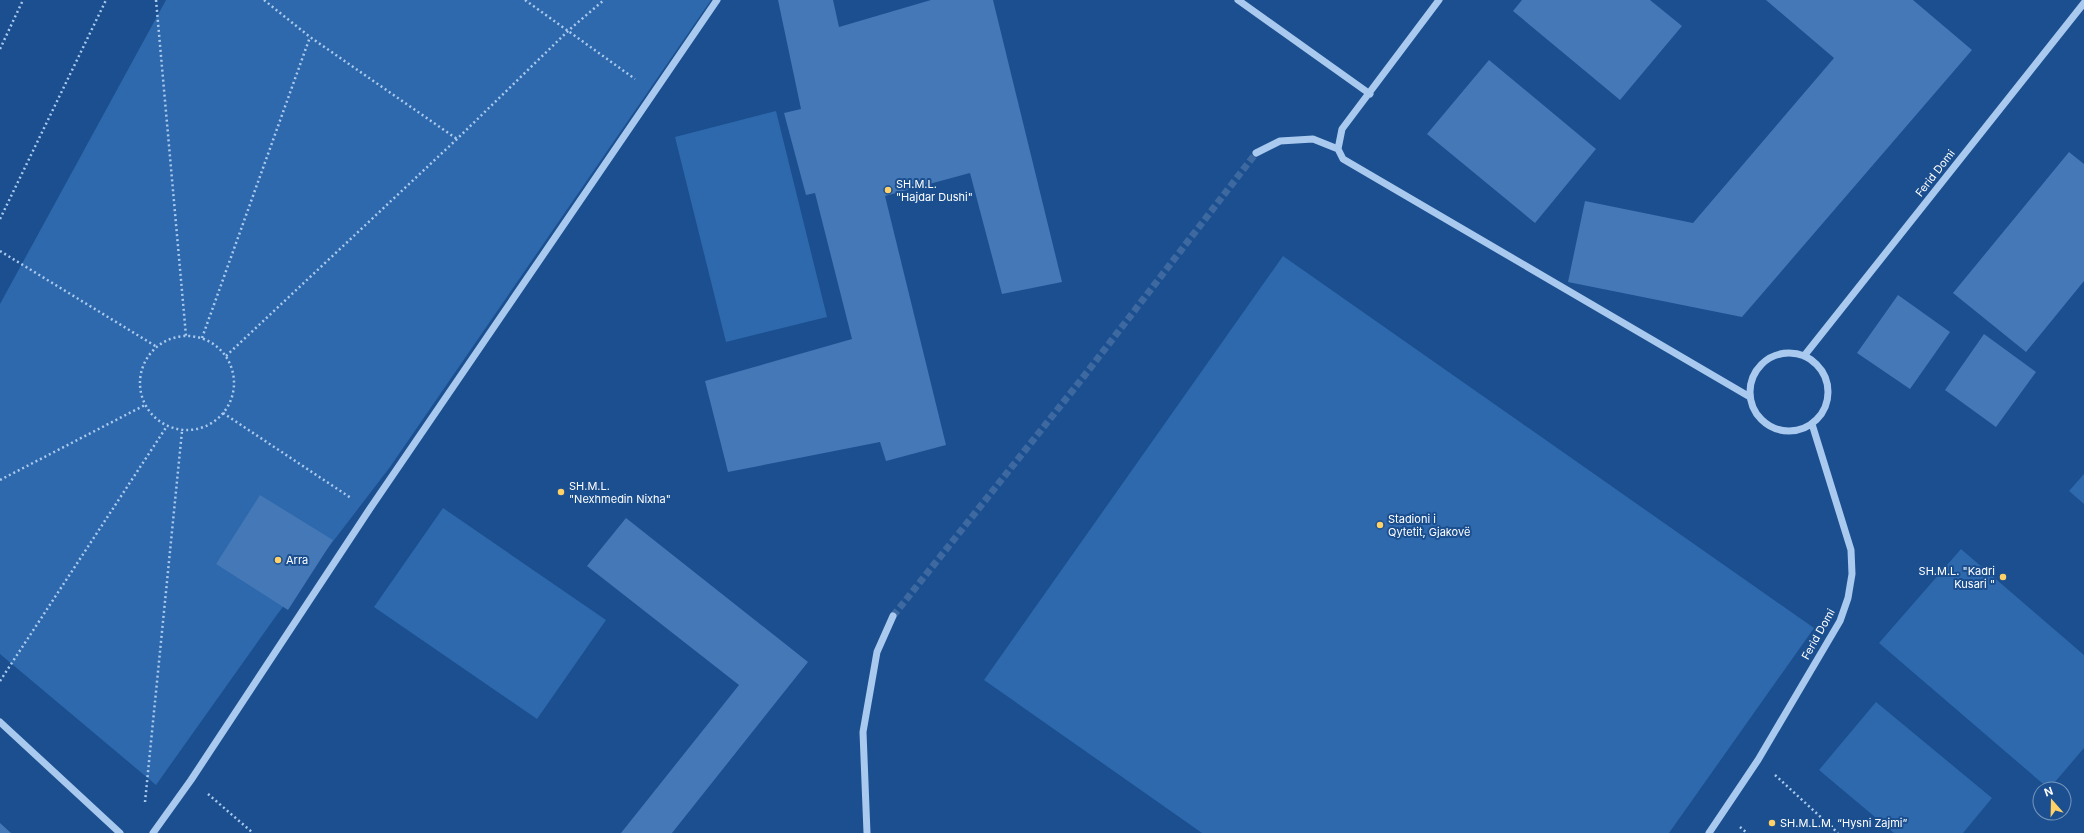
<svg xmlns="http://www.w3.org/2000/svg" width="2084" height="833" font-family="Inter,sans-serif">
	<style>
		.green { fill: #2e69ad }
		.building { fill: #4478b7 }
		.lines { fill: none; stroke-linecap: round; stroke-linejoin: round }
		.minor-tunnel { stroke: #3d69a0; stroke-width: 7; stroke-dasharray: 7 3.5; stroke-linecap: butt }
		.path { stroke: #a9c9ee; stroke-width: 2.5; stroke-dasharray: 2 3; stroke-linecap: butt }
		.minor { stroke: #a9c9ee; stroke-width: 7 }
		.poi-dot { fill: #ffd166; stroke: #1b4f8f; stroke-width: 1.5 }
		.labels { text-anchor: middle; dominant-baseline: central; stroke-width: 4; stroke-linejoin: round; paint-order: stroke }
		.street-label { font-size: 11px; fill: #fff; stroke: #1b4f8f }
		.poi-label { font-size: 11px; fill: #fff; stroke: #1b4f8f; text-anchor: start }
	</style>
	<rect width="100%" height="100%" fill="#1b4f8f"/>
	<path class="green" d="M166,0h545l-321,467 -114,149 -120,169 -156,-131v-350z
		M776,111l51,206 -101,25 -51,-205z
		M1283,256l531,372 -145,205h-467l-218,-153z
		M2084,474v30l-15,-13z
		M443,508l163,112 -69,99 -163,-112z
		M1961,549l123,106v93l-35,41 -170,-146z
		M1876,702l116,96 -29,35h-69l-75,-63z"/>
	<path class="building" d="M778,0h55l6,27 92,-27h62l69,282 -60,12 -32,-121 -85,23 61,249 -60,16 -6,-19 -152,30 -23,-91 147,-42 -37,-146 -9,2 -22,-82 17,-4z
		M1522,0h128l32,26 -62,74 -107,-89z
		M1766,0h147l59,50 -230,267 -174,-35 17,-81 108,22 141,-165z
		M1489,60l107,89 -61,74 -108,-89z
		M2069,152l15,12v117l-58,71 -73,-59z
		M1898,295l52,37 -40,57 -53,-36z
		M1984,334l52,38 -40,55 -51,-37z
		M260,495l73,45 -45,70 -72,-46z
		M626,518l182,144 -136,171h-51l118,-148 -152,-119z
		M0,823l11,10h-11z"/>
	<g class="lines">
		<path class="minor-tunnel" d="M893,616l188,-236 175,-227"/>
		<path class="path" d="M156,0l30,336
			M264,0l46,37 147,102
			M525,0l110,79
			M0,49l23,-49
			M0,219l106,-219
			M0,251l157,96
			M140 383a47 47 0 1 1 94 0a47 47 0 1 1-94 0Z
			M202,338l108,-301
			M226,356l231,-217 112,-109 35,-30
			M223,413l128,85
			M0,480l145,-75
			M0,681l167,-255
			M1775,775l63,58
			M208,794l45,39
			M145,802l37,-371
			M1740,827l7,6"/>
		<path class="minor" d="M1238,0l132,94
			M1439,0l-97,129 -4,20 5,10 407,238
			M1256,153l24,-12 33,-2 25,10
			M1750 392a39 39 0 1 1 78 0a39 39 0 1 1-78 0Z
			M1804,356l280,-353
			M0,722l120,111
			M153,833l38,-53 178,-270 348,-510
			M867,833l-4,-101 14,-80 16,-36
			M1709,833l49,-73 82,-139 8,-23 4,-24 -1,-24 -39,-126"/>
	</g>
	<g class="poi-dot">
		<circle cx="888" cy="190" r="4"/>
		<circle cx="561" cy="492" r="4"/>
		<circle cx="1380" cy="525" r="4"/>
		<circle cx="278" cy="560" r="4"/>
		<circle cx="2003" cy="577" r="4"/>
		<circle cx="1772" cy="823" r="4"/>
	</g>
	<g class="labels">
		<g class="street-label">
			<text transform="translate(1935 173) rotate(-52)">Ferid Domi</text>
			<text transform="translate(1818 634) rotate(-61)">Ferid Domi</text>
		</g>
		<g class="poi-label">
			<text x="896" y="184">SH.M.L.<tspan x="896" dy="13">"Hajdar Dushi"</tspan></text>
			<text x="569" y="486">SH.M.L.<tspan x="569" dy="13">"Nexhmedin Nixha"</tspan></text>
			<text x="1388" y="519">Stadioni i<tspan x="1388" dy="13">Qytetit, Gjakovë</tspan></text>
			<text x="286" y="560">Arra</text>
			<text x="1995" y="571" text-anchor="end">SH.M.L. "Kadri<tspan x="1995" dy="13">Kusari "</tspan></text>
			<text x="1780" y="823">SH.M.L.M. “Hysni Zajmi”</text>
		</g>
	</g>
	<g transform="translate(2052 801) rotate(340)"><circle r="19" fill="#1b4f8f" stroke="#7695bc"/>
	<path d="M0-3L7 15L0 10L-7 15Z" fill="#ffd166"/>
	<text y="-6" font-size="11" font-weight="bold" text-anchor="middle" fill="#ffffff">N</text>
	</g>
</svg>
